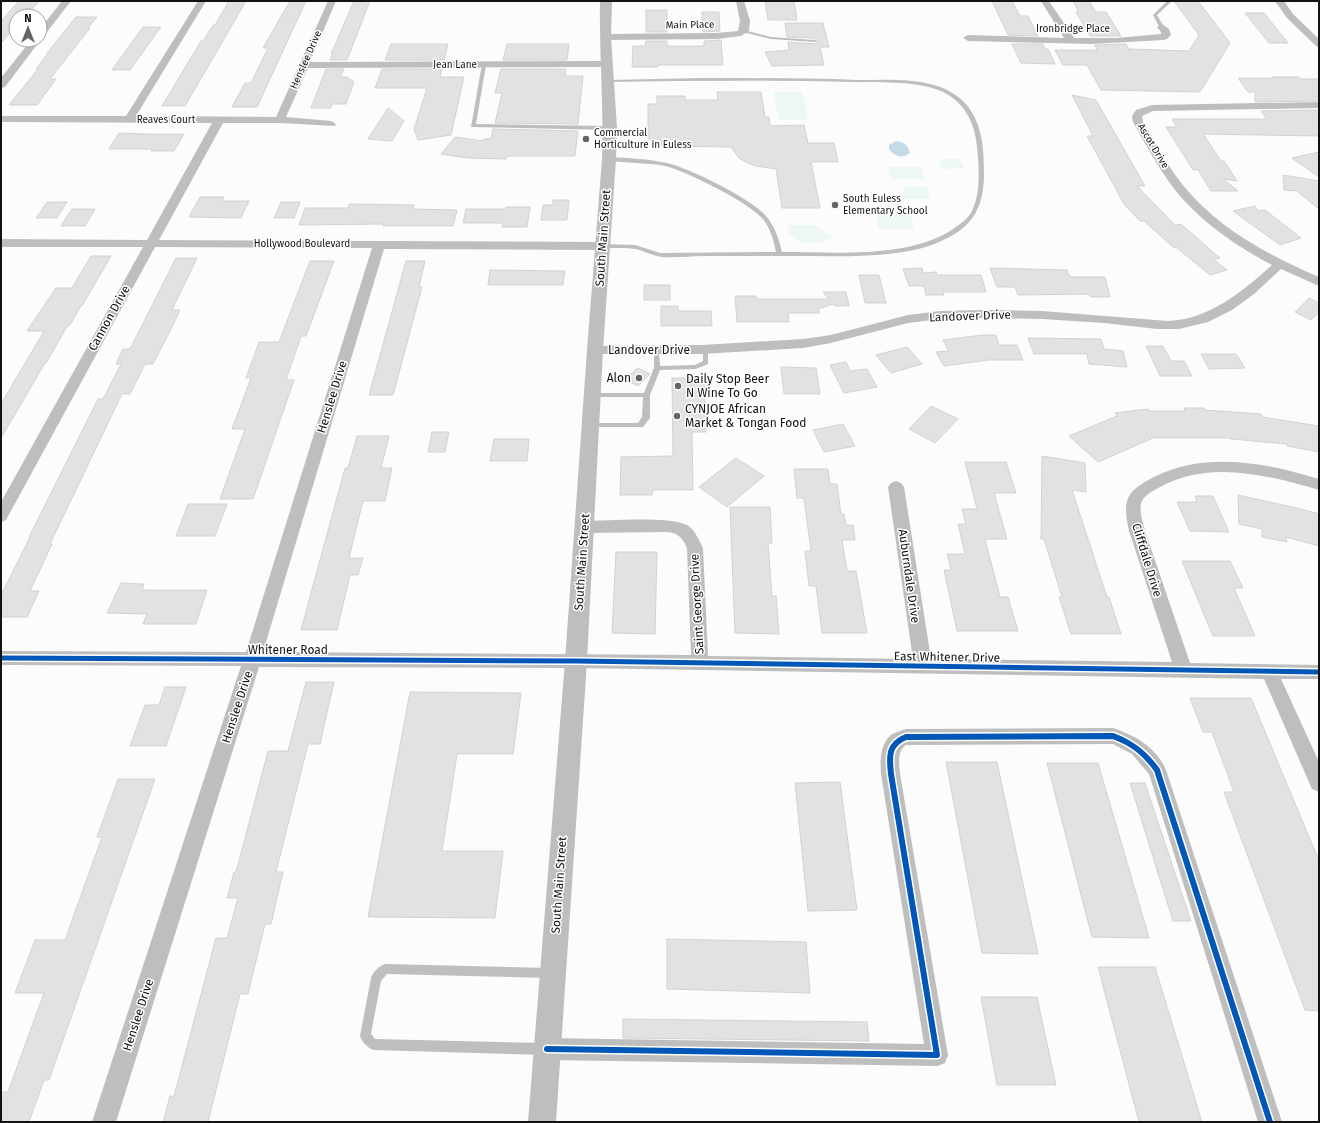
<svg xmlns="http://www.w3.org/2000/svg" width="1320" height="1123" font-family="'Fira Sans',sans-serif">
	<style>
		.green { fill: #ecf8f1 }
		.water { fill: #c3dbe7 }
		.building { fill: #e2e2e2; stroke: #d2d2d2 }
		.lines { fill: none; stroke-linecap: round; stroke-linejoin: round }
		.service { fill: #bfbebe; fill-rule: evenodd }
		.minor { fill: #bfbebe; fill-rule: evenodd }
		.tertiary { fill: #bfbebe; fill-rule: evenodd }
		.cycleway-far1-casing { stroke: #fff; stroke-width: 8 }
		.cycleway-casing { stroke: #fff; stroke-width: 9 }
		.cycleway-far1 { stroke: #0057b8; stroke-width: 5 }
		.cycleway { stroke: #0057b8; stroke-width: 6 }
		.poi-dot { fill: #646465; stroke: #fff; stroke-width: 1.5 }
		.labels { text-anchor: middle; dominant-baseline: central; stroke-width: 3; stroke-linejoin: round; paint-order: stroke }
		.far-street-label { font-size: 10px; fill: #121213; stroke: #fff }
		.far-poi-label { font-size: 10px; fill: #121213; stroke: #fff; text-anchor: start }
		.street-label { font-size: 12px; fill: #121213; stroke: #fff }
		.poi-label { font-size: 12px; fill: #121213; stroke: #fff; text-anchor: start }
	</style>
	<rect width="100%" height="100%" fill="#fcfcfd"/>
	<path class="green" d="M774,92h28l5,18 -1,1 1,9h-28l-2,-9 -1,-1z
		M942,159h18l4,9 -21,1 -2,-2 -2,-7z
		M888,167h33l4,12h-34z
		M903,186h25l2,13h-25z
		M874,209h35l5,20h-35z
		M788,225h26l18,11 -1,3 -11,4h-19l-12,-10z"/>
	<path class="water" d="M896,141c8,1 12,4 14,12 -8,6 -15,4 -21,-4v-4z"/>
	<path class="building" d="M19,1h20l-13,15h-10v10l-15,17v-22z
		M229,1h17l-61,105h-23l39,-65h2l10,-16h2z
		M290,1h16l-49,106h-25l13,-24h6l17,-35h-5z
		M354,1h16l-23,59h-17l3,-6h-2z
		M765,1h29l3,19h-29z
		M992,1h20l8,15h8l10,20 -30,-1z
		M1073,1h16l7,11h10l15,24h-31l-14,-24h3z
		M1174,1h24l32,42 -30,49 -99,-2 -14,-25h-24l-8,-15h42l-2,-5 31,-1 4,7v-2l59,2 10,-16z
		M646,10h21v22h-21z
		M702,12h17l1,19 -17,1z
		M1245,13h19l24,30h-19z
		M76,17h21l-9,11h2l-40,51h6l-19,26h-28l29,-36h-2l12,-16h-1z
		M785,23h38l6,24h-9l4,18 -52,1 -7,-14 24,-2 -1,-8 27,2 3,-2 -3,-4 -28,-1z
		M143,27h18l-31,43h-18z
		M721,40l2,25h-65v2h-26l1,-21h12l1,-5h21v5h37v-5z
		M391,44h57l-4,16h-59z
		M507,44h62l-2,16h-64z
		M1012,44h31l2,5h3l7,15 -34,-1z
		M326,69h18l-4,8h7l7,5 -8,22h-14l-1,4h-20z
		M382,69h60l-2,8h24l-13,58 -33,5 -4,-11 13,-41h-52z
		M501,69h65l-1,7h18l-5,48 -83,-1 7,-30h-7z
		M1272,77h27l2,2h18v22l-64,1v-10h-7l-10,-14h35z
		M717,92h44l4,25h4l1,9 34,-1 4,18h26l4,19h-27l9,46h-38l-6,-39 -21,-3 -9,-4 -7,-4 -8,-11 -70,-1v-7h-13v-35h9v-8h28v4h33z
		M1072,95l24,5 49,86h-8l38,39 6,-1 39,34 -7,1 14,11 -17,5 -34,-28 -2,1 -30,-27h-4l-16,-17 -37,-68h6z
		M388,108l16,13 -12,20 -24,-2z
		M1319,110v26l-116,-2 18,27h3l13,20 -14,-2 15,12h-27l-13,-21h-5l-27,-43h11l-5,-8h95l-6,-8z
		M493,129l85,2 -3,25h-68l-1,3 -39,-1 -26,-4 14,-17 28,4 1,-2h7z
		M119,133l27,1h38l-10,17h-23l1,-2h-43z
		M1319,152v25l-27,-19z
		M1283,175l36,6v28l-20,-16 -1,-2 -14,-1z
		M200,197h24l-2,4h27l-8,17 -52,-1z
		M553,200h16l-2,20h-26l2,-15h10z
		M47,202h20l-10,16h-21z
		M281,202h19l-6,16h-20z
		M349,204l65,1 -2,4 45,1 -4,16h-70v-2l-84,1 6,-17h43z
		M1255,206l3,5 7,-1 36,28 -21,7 -47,-34z
		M506,207h24l-3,20h-25l1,-4h-40l3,-14h39z
		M72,209h23l-10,17h-24z
		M91,256h20l-29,50h-1l-11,19h-2l-22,38h-1l-44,75v-34l43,-73h-17l29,-43h16z
		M176,258h21l-25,52h8l-9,19 -18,35h-8l-15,30h-8l-72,150h2l-22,47h9l-12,26h-26v-22l29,-58h-1l69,-138h5l18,-35h-5l7,-15h7z
		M310,261h24l-28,75h-5l-15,44h8l-41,119h-33l25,-70h-13l19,-51h-5l13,-36h20z
		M406,261h19l-6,26h3l-29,108h-24z
		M922,268l1,5 13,-1 1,3h44l5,17h-43l1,3h-18l-2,-9h-15l-6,-17z
		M990,268l77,2 3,7h35l5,20h-19l-2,-3 -71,1 -3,-8h-18z
		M490,270l75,1 -2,14h-75z
		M859,275h20l7,28h-21z
		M644,285h26v15h-26z
		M823,292h23l3,14h-14l-2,-2 -15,5 2,4h-32l1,9h-52l-2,-26h21v3h73z
		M1309,298l10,5v9l-8,8 -16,-8z
		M661,306h17v5h33l1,15h-51z
		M982,335h14l3,10h18l6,15h-34l-45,6 -8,-14 13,-1 -6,-11z
		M1028,338l73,1 3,10 19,2 4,16 -38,-3 -2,-10h-53z
		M1146,346h17l8,15h13l8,15h-32z
		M907,347l15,17 -31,9 -15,-18z
		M1201,354h35l9,14 -36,1z
		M846,362l4,9 17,-2 10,18 -33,6 -14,-28z
		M781,367l35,1 4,26h-36z
		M638,368l12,6 -12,12 -14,-7z
		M672,378h32l2,54h-14l1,58h-40l-1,5h-32l1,-38 52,-1z
		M931,406l27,13 -23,24 -26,-14z
		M1184,408h20l1,2 56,4 1,3 57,9v26l-32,-6v-2l-56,-5v-1h-81l1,1 -53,23 -29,-26 48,-20 -2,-3 33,-4 2,2h35z
		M843,424l12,22 -31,6 -11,-22z
		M432,432h17l-4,20h-17z
		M357,436h32l-8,32h11l-7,33h-22l-14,57h14l-5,17h-8l-13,55h-36l44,-162h3z
		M494,439h35l-2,22h-37z
		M1042,456l43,7 1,29 -14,-2 35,107h2l12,37h-50l-12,-37h3l-18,-58h-3z
		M736,458l28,18 -37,31 -28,-20z
		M965,462h41l10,31h-22l13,46h-22l15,58h8l10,34h-61l-13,-61h7l-4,-16h18l-7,-30h8l-4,-15h15z
		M794,469h34l2,15h7l4,30h3l2,11h7l2,15h-13l5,31h9l11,62h-45l-6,-47h-7l-4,-35h6l-7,-53h-7z
		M1238,495l59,13 22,6v32l-33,-9 1,5 -25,-5v-8l-23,-5z
		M1195,496h18l16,36 -39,-1 -13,-29h20z
		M188,504h39l-12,32h-39z
		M730,507h40l2,36h-4l4,53h4l3,38 -44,-1z
		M616,552h41l-2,82 -43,-1z
		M1182,561h48l13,27h-9l21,48h-42z
		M121,583l23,1 -2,6h65l-11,34h-53l4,-10 -40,-1z
		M306,682h28l-14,62h-12l-32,128h7l-12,52h-6l-17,70h-8l-32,128h-45l7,-26h4l42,-158h11l11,-40h-11l7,-26h2l32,-121h20z
		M165,687h21l-20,59h-36l15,-41h14z
		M410,692l111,1 -8,61h-56l-15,97h61l-8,67 -127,-1z
		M1190,698h61l61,146 7,16v151l-14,-1 -81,-218h10l-22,-60h-9z
		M946,762h51l41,192 -56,-1z
		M1047,763h51l51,175 -57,-1z
		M118,779h37l-106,301h-5l-15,42h-28v-30h7l36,-99h-29l20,-53h30l37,-103h-5z
		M840,782l17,128 -49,1 -13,-128z
		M1130,783h15l46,138h-18z
		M667,939l139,3 4,51 -143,-4z
		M1098,967h57l47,155h-63z
		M981,997h56l19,88h-59z
		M623,1019l244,3 2,19 -246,-3z"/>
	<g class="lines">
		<path class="service" d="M1167,1h5l-15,14 7,12 -2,1h-2l-7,-13z
			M744,30l27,7 44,3 2,1 -2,1 -44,-3 -29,-7v-1z
			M482,64l4,1 -10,59 134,2 3,2 -3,2 -139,-3z
			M701,78c52,0 104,0 156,2 25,0 52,-2 77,5 11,3 22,9 30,17 19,20 20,48 20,74 -1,36 -14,53 -47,67 -39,16 -97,13 -139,13 -31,0 -62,0 -93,0 -15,0 -29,2 -43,1 -9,-1 -18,-6 -26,-8 -11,-2 -24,0 -35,-2v-2l2,-1 32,1 25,8 116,-1c-2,-11 -6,-25 -14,-34 -14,-16 -76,-47 -97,-52 -19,-4 -39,-2 -58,-6l-1,-1 3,-2c19,1 39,2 58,6 22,5 85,36 99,53 9,10 13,24 16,36 51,0 127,7 171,-23 7,-5 15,-10 19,-18 9,-19 7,-44 5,-64 -2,-25 -14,-48 -39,-57 -27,-10 -59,-7 -87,-8 -81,-2 -162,-1 -243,0l-2,-1 2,-1z
			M703,348h2l3,2v14l-12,5 -36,1 -10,25v23l-7,9h-56l-1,-2 4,-2h48l4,-6 1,-20h-51l-3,-2 3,-2h52l10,-25v-19h4l1,2 1,15 35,-1 8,-4z
			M385,964l165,4 4,1 1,4 -1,4 -4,1 -163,-4 -6,7 -10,53 4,5 169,4 4,2 2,4 -2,4 -4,2 -171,-5c-6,-3 -11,-8 -13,-14l11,-58c2,-6 8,-12 14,-14z"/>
		<path class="minor" d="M62,1h9l-28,36 -3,1v-9z
			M198,1h8l-70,115 140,1 52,-116h8l-26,61 297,-1 5,3 -5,3 -299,1 -22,49 45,4 5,3 -1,2 -55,-3h-57l-64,117 444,2 4,1 2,3 -2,3 -4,1 -219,-1 -121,403 428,3 -4,-107c-4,-10 -9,-15 -20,-16l-83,1 -6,-2 -2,-4 2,-4 6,-2c23,0 84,-5 103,4 8,5 12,15 16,23l5,108 205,3 -25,-172 3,-4 5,-2 5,2 3,4 27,172 241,3 -43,-131c-7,-32 -3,-40 27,-55 51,-25 111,-13 163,3v11c-49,-14 -106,-30 -155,-5 -7,4 -18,8 -22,16 -4,9 1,21 3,30l45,132 129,2v14h-38l38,83v30l-7,-3 -48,-110 -688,-11 -317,-1 -143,455h-24l149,-456 -240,-1v-14l245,1 126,-404 -217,-1 -149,273 -5,2v-20l142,-255h-142v-8l146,1 65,-117 -211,-1v-6h125z
			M736,1h8l6,20 -1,10 -8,5 -24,3 -112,1 -5,-3 5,-3 112,-1 21,-2 2,-10z
			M1041,1h8l25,37h42l45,-4v-2l-4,-5 5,-3 7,5 2,6 -4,4 -3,1 -73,4 -123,-3 -5,-3 5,-3 96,3z
			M1275,1h9l9,13 26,25v8l-3,-1 -29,-28z
			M40,39l1,1 -2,2 -34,45 -4,1v-10l30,-38z
			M1319,102v6l-166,3 -11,5 1,6c13,21 24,43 39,62 35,44 86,71 137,93v9l-38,-17 -27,25 -22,16 -24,12 -29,7h-22l-53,-6 -62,-4 -61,-1 -41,1 -32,4 -77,20 -28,5 -101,6h-107l-5,-1 -2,-3 2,-3 5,-1 107,-1 101,-6 28,-4 77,-20 32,-4 41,-1 61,1 126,10c42,-2 74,-29 104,-56 -36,-19 -71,-43 -97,-75 -16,-21 -29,-45 -42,-68l-1,-6 4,-6 16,-5z
			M1113,728c23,8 43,19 53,42l116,352h-24l-109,-348 -17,-20 -19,-10 -207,1c-9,6 -7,19 -6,29l48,281 -3,8 -8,3 -390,-6 -8,-3 -3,-8 3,-8 8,-3 377,6 -43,-270c-1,-13 -1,-30 10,-39 4,-3 10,-4 15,-6z"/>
		<path class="tertiary" d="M600,1h12l-1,36 6,91 -1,31 -13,191 -16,311 -31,461h-28l37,-461 22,-311 15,-191c2,-53 -3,-105 -2,-158z"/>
		<defs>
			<path id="cycleway-far1" d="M1,658l575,3 743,11"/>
			<path id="cycleway" d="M547,1049l390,6 -46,-281c-2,-17 -3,-30 15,-37l207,-1c19,7 32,17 44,34l113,352"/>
		</defs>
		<use href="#cycleway-far1" class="cycleway-far1-casing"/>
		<use href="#cycleway" class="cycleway-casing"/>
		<use href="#cycleway-far1" class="cycleway-far1"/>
		<use href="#cycleway" class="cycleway"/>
	</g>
	<g class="poi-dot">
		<circle cx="586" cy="139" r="4"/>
		<circle cx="835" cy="205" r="4"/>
		<circle cx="639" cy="378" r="4"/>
		<circle cx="678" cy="386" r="4"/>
		<circle cx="677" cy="416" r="4"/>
	</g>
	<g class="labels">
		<g class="far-street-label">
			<text transform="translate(690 25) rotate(-1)">Main Place</text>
			<text x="1073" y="29">Ironbridge Place</text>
			<text transform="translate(306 60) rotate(-66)">Henslee Drive</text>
			<text x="455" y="65">Jean Lane</text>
			<text x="166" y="120">Reaves Court</text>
			<text transform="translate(1153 146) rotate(59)">Ascot Drive</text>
			<text x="302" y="244">Hollywood Boulevard</text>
		</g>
		<g class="far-poi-label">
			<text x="594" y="133">Commercial<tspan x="594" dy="12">Horticulture in Euless</tspan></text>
			<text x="843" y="199">South Euless<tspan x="843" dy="12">Elementary School</tspan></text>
		</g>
		<g class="street-label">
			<text transform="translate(603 238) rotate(-86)">South Main Street</text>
			<text transform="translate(970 316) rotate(-2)">Landover Drive</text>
			<text transform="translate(109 318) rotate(-61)">Cannon Drive</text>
			<text x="649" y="350">Landover Drive</text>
			<text transform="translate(332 397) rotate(-73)">Henslee Drive</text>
			<text transform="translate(1147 560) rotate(73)">Cliffdale Drive</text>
			<text transform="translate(582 562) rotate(-86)">South Main Street</text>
			<text transform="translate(909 576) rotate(82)">Auburndale Drive</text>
			<text transform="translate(697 604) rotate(-93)">Saint George Drive</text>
			<text x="288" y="650">Whitener Road</text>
			<text transform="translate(947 657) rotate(1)">East Whitener Drive</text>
			<text transform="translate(237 707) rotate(-72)">Henslee Drive</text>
			<text transform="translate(559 885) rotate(-86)">South Main Street</text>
			<text transform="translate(138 1015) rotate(-72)">Henslee Drive</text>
		</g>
		<g class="poi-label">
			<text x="631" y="378" text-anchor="end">Alon</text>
			<text x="686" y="379">Daily Stop Beer<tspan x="686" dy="14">N Wine To Go</tspan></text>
			<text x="685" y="409">CYNJOE African<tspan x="685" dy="14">Market &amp; Tongan Food</tspan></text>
		</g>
	</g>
	<rect width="1320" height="1123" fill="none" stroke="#121213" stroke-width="4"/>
	<g transform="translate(28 28)"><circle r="19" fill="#ffffff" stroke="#a0a0a1"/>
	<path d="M0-3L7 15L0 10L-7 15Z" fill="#646465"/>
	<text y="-6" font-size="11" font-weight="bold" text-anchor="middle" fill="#121213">N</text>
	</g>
</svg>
